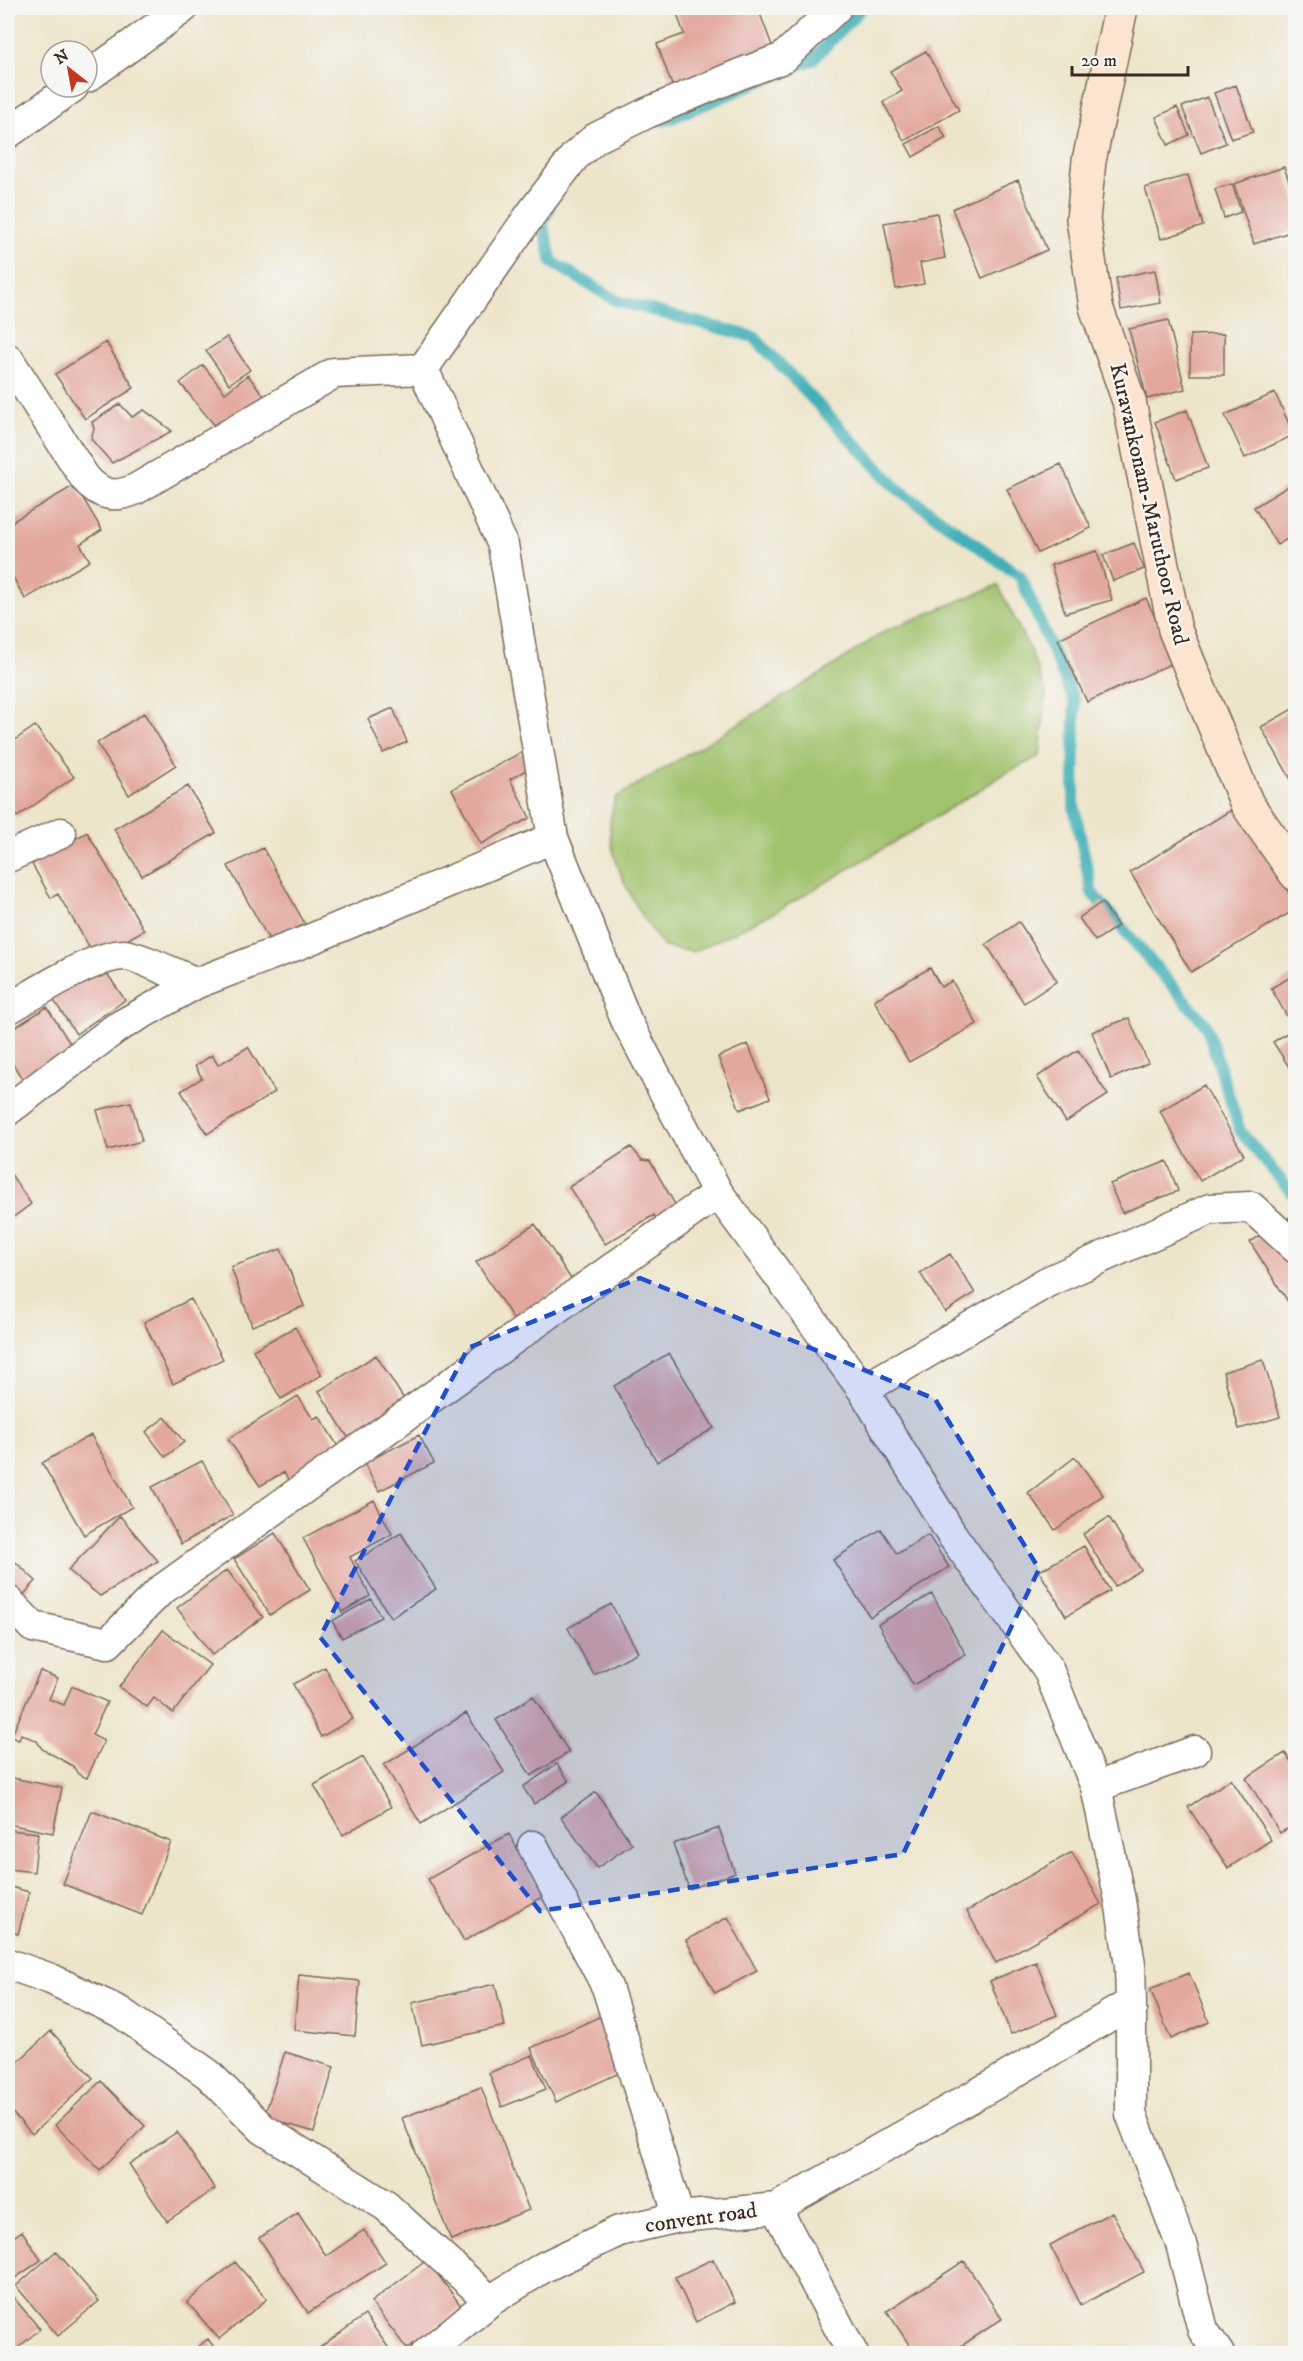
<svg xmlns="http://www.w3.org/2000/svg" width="1303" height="2361" font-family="'IM FELL DW Pica',serif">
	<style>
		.green { fill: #a0c36d; stroke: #6e7646; stroke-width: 1.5 }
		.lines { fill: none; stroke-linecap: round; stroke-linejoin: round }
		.stream { stroke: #40b1b8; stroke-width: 12 }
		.building { fill: #e2a89e }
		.street-casing { stroke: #796b5a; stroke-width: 33 }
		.secondary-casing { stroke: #796b5a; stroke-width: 36 }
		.street { stroke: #fff; stroke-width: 30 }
		.secondary { stroke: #fce5d0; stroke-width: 33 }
		.marked { fill: #1d4ed8; fill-opacity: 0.2; stroke: #1d4ed8; stroke-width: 4.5; stroke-dasharray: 12 8; stroke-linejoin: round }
		.labels { text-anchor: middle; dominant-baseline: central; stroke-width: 4.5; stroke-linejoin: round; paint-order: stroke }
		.street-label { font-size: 22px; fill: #3b2a1e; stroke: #f6f6f2 }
	</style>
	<rect width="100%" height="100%" fill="#f6f6f2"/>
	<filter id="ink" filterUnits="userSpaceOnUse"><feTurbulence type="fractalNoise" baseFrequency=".0167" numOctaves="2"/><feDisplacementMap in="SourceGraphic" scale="12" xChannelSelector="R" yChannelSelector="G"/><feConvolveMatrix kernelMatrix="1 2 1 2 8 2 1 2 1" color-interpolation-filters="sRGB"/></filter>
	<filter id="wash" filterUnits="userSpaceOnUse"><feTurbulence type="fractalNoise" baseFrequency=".008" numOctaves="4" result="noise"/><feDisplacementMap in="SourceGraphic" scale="24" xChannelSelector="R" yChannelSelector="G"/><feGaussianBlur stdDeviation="1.35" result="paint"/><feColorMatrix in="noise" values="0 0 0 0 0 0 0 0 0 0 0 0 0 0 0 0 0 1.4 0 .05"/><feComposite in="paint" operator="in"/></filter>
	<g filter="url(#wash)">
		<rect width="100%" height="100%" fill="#ede5ca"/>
		<path class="green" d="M998,585l32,65 16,43 -6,63 -34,17 -91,57 -138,81 -83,41 -30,-5c-25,-33 -56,-83 -54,-126 1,-8 4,-16 5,-23l204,-123 66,-44z"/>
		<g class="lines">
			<path class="stream" d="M664,121l148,-61 50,-52
				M549,210l-7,10 10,42 65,39 137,36 144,152 122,87 55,127 -1,103 18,87 114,132 34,106 56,67"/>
		</g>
		<g id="blocks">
			<path class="building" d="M675,8h83l16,43 -101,37 -16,-44 27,-10z
				M926,51l33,59 -55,31 -21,-39 19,-11 -12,-20z
				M1236,85l17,47 -22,7 -17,-46z
				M1207,97l19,46 -25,10 -19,-46z
				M1177,107l12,28 -21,10 -12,-28z
				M939,126l7,12 -33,19 -7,-13z
				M1284,167l12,34v29l-42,14 -20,-60z
				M1188,175l15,51 -42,13 -16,-51z
				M1018,180l29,70 -65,28 -30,-69z
				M1232,184l9,28 -17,6 -9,-29z
				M937,213l8,45 -25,5 4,21 -28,5 -12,-66z
				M1155,270l6,33 -40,7 -5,-32z
				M1168,320l17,69 -38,10 -18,-70z
				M1224,334v41h-34v-40z
				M227,337l23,33 -21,14 -23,-33z
				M106,342l28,46 -49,31 -30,-45z
				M203,365l22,28 23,-18 16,21 -44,36 -40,-49z
				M1275,393l19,42 -49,23 -20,-43z
				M120,404l12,13 12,-7 28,21 -60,32 -21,-24 3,-10 -2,-7z
				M1187,410l21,58 -32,11 -21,-57z
				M1061,464l30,64 -53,25 -31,-64z
				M1292,484l4,5v45l-19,11 -23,-38z
				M75,485l27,45 -22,14 10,17 -65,38 -17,-31v-44z
				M1134,543l10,26 -31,12 -10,-26z
				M1097,551l15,49 -47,13 -14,-48z
				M1146,598l29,64 -88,40 -29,-63z
				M1296,707v81l-35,-61z
				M393,708l14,34 -24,11 -15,-34z
				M144,713l32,52 -47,30 -32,-52z
				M35,726l39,51 -57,40 -9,-16v-56z
				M528,749l9,15 -27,15 20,39 -49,26 -29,-55z
				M188,786l28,47 -74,43 -28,-47z
				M1236,807l60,97v5l-105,63 -61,-100z
				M87,832l57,98 -48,28 -38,-64 -7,4 -19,-34z
				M263,848l43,78 -34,19 -44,-79z
				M1102,902l16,24 -23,15 -16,-23z
				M1019,922l38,59 -33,22 -38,-59z
				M100,963l25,37 -49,34 -25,-38z
				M930,968l11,19 11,-6 25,43 -68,38 -35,-62z
				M1296,974v42l-7,4 -18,-32z
				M47,1007l27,43 -50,32 -16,-26v-24z
				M1129,1018l19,45 -37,16 -19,-47z
				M1296,1027v51l-23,-36z
				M748,1044l22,54 -30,12 -22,-53z
				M248,1047l27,45 -68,42 -26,-43 21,-13 -7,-12 17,-11 6,10z
				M1078,1050l30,45 -42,27 -29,-45z
				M1204,1085l40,70 -44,26 -40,-70z
				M131,1102l11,39 -34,9 -11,-40z
				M631,1147l11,13 8,1 26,45 -18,16 -4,-7 -49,29 -36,-57z
				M1167,1161l11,30 -56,22 -12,-29z
				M8,1170l23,34 -23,17z
				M1290,1217l6,8v85l-2,1 -44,-69z
				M535,1224l36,55 -57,41 -38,-58z
				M281,1249l23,57 -52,20 -21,-59z
				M950,1254l25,39 -30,19 -25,-39z
				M191,1299l32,60 -50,25 -29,-62z
				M295,1327l27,48 -41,24 -28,-49z
				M669,1353l45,75 -57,34 -43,-76z
				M376,1355l31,49 -57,37 -31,-50z
				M1263,1360l17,57 -41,12 -16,-57z
				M298,1396l15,23 6,-3 20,32 -50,33 -5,-9 -24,14 -32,-47z
				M165,1417l19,25 -19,15 -19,-25z
				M91,1435l41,72 -48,28 -42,-72z
				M419,1435l15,28 -55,28 -15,-28z
				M1075,1457l28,38 -48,35 -27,-37z
				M202,1461l31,54 -52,29 -29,-57z
				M374,1500l18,34 -42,23 20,39 -28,16 -39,-74z
				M120,1516l38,45 -58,35 -32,-26z
				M1109,1517l32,53 -26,16 -32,-52z
				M881,1529l16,25 31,-19 21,32 -79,50 -37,-57z
				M275,1533l35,57 -40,25 -36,-56z
				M401,1533l35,56 -45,29 -36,-57z
				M1084,1546l26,45 -44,25 -27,-45z
				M8,1555l28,26 -28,31z
				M227,1570l36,47 -51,38 -35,-47z
				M932,1594l34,61 -53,30 -35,-61z
				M371,1599l10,18 -39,21 -10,-17z
				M611,1604l27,48 -44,23 -26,-47z
				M163,1630l47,35 -37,48 -19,-15 -7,9 -28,-20z
				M325,1667l28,52 -32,18 -28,-53z
				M40,1671l18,7 -9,21 15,6 8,-19 35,16 -15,33 12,6 -17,37 -9,-4 -5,-8 -31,-17 -5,-8 -16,-7 -2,6 -8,-3z
				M533,1696l36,56 -38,24 -35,-56z
				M466,1713l38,59 -83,52 -37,-59z
				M1285,1753l11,16v55l-16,9 -34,-55z
				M363,1757l28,50 -48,28 -29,-50z
				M557,1764l12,17 -35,23 -11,-17z
				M8,1777l54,11 -9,45 -45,-9z
				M1231,1779l40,61 -43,28 -40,-61z
				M596,1792l36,52 -35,24 -36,-51z
				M92,1811l79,31 -29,73 -79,-31z
				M719,1828l16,45 -46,16 -16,-45z
				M8,1830l30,3 -4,39 -26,-3z
				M509,1834l35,62 -80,45 -36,-62z
				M1072,1852l29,52 -105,59 -29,-52z
				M8,1886l21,6 -11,42 -10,-3z
				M728,1917l29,54 -42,22 -29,-53z
				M1036,1962l21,53 -46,19 -21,-53z
				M1189,1973l20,49 -38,17 -21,-50z
				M299,1975l61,6 -5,55 -61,-6z
				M495,1984l10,42 -83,19 -10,-42z
				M601,2016l25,54 -70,32 -25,-54z
				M51,2031l42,47 -61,56 -24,-26v-37z
				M285,2052l49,15 -20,65 -50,-15z
				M532,2055l14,34 -44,18 -13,-34z
				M101,2081l44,45 -45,44 -45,-45z
				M481,2087l48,123 -78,30 -49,-122z
				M177,2132l38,57 -48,32 -38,-57z
				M1112,2212l32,60 -63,33 -31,-60z
				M298,2213l28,43 38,-26 22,33 -78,50 -49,-75z
				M22,2231l19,29 -33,23v-42z
				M56,2251l43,50 -41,35 -42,-50z
				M713,2259l22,43 -39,20 -21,-45z
				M427,2260l35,47 -55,42 -36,-47z
				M964,2261l38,58 -53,35h-34l-28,-43z
				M235,2262l32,37 -48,40 -32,-37z
				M8,2291l32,38 -28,24 -4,-6z
				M365,2315l28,39h-82z
				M208,2339l11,15h-31z"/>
		</g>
	</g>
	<g filter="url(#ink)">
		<use href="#blocks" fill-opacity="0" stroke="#796b5a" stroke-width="1.5"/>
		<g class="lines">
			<defs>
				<path id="street" d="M87,77l96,-69
					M8,133l65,-46
					M8,359l77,119c15,17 29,21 51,11l198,-116 89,-4 108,-155 44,-58 21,-18 51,-25 93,-39 43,-16 53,-50
					M423,369l80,176 50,293 73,182 92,173 145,197 89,145 96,134 48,118 24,113 10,65 1,38 -138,82 -217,123
					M8,857l53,-24
					M8,1009c28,-16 84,-53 116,-54 9,-1 60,23 73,28
					M8,1110l108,-82 81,-45 107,-41 249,-104
					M863,1390l184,-108 163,-73 41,-2 45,41
					M8,1601l25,26 75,16 52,-52 558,-398
					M1096,1787l99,-36
					M533,1846l74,141 72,230
					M8,1964l43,15 69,33 88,62 55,55 123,77 104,95
					M1131,2003v111l50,130 22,86 16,24
					M426,2354l64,-53 54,-34 75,-36 60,-14 97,-9 77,146"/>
				<path id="secondary" d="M1121,8l-32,153 -6,58 13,88 33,94 46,229 72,174 49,70"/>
			</defs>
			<use href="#street" class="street-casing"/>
			<use href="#secondary" class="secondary-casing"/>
			<use href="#street" class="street"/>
			<use href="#secondary" class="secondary"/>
		</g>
	</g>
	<path class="marked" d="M640,1278l295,121 104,170 -136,285 -363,57 -220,-274 148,-289z"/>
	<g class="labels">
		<g class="street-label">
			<text transform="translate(1149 504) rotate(77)">Kuravankonam-Maruthoor Road</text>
			<text transform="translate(701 2218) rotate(-8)">convent road</text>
		</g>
	</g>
	<rect width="1303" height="2361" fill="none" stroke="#f6f6f2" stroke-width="30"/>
	<g transform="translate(69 69) rotate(329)"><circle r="28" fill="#f6f6f2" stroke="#aba49d" stroke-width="1.5"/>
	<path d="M0-4.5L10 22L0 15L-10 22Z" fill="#c8321e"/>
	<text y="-9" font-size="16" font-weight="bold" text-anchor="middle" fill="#3b2a1e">N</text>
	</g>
	<path d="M1072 66v9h116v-9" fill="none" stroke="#3b2a1e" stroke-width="3"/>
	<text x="1081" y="66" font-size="18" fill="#3b2a1e" stroke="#f6f6f2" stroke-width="4.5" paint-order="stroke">20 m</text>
</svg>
